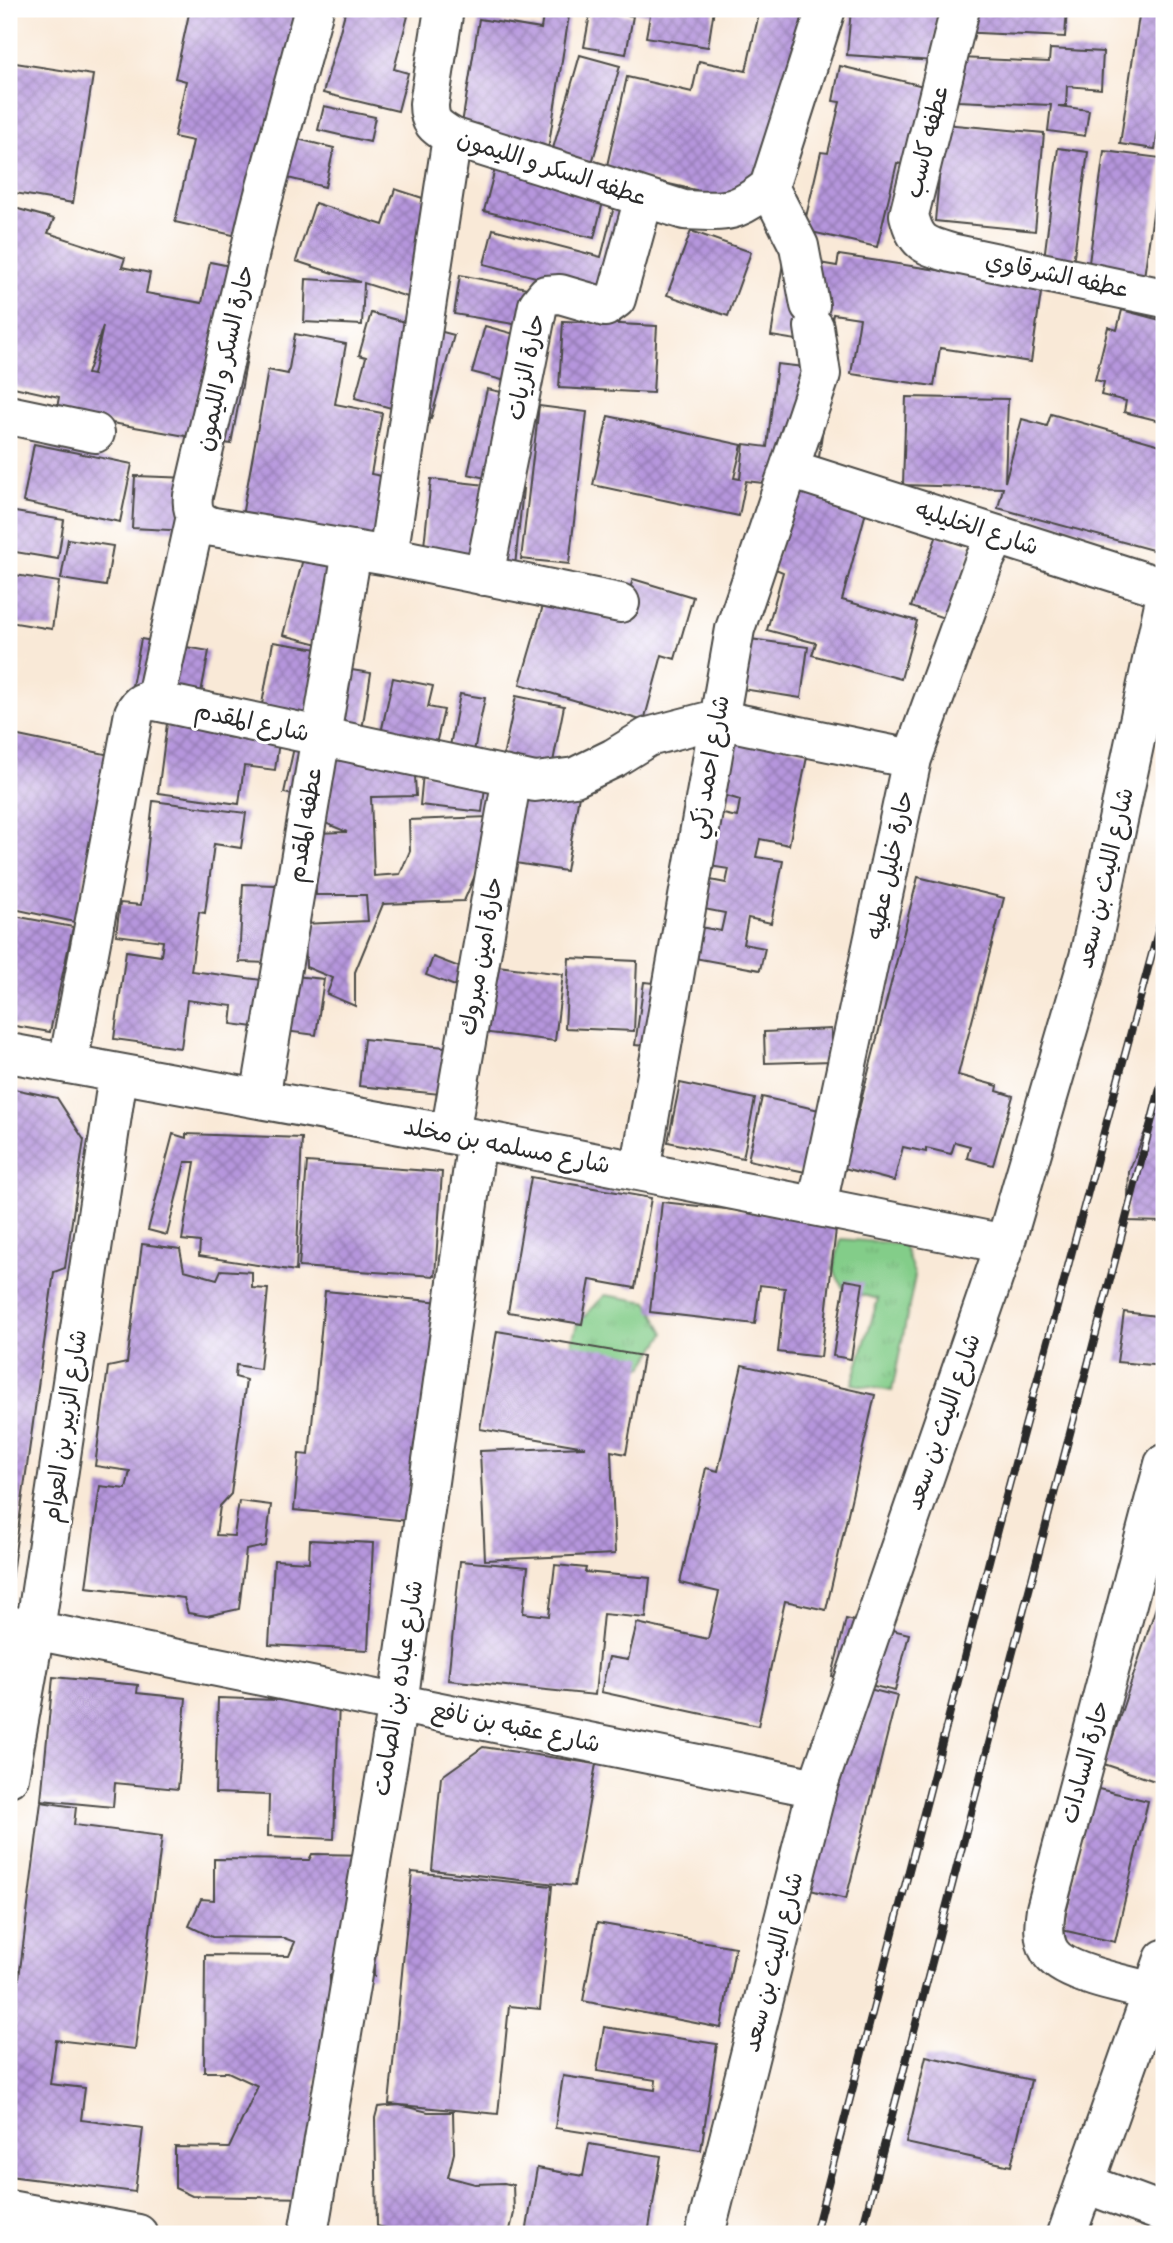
<svg xmlns="http://www.w3.org/2000/svg" width="1173" height="2243" font-family="Pangolin,'Playpen Sans Arabic',sans-serif">
	<style>
		.grass { fill: url(#grass-tufts); stroke: #577c5a; stroke-width: 2 }
		.building { fill: url(#building-cross-hatch); fill-rule: evenodd }
		.lines { fill: none; stroke-linecap: round; stroke-linejoin: round }
		.minor-casing { stroke: #4a4845; stroke-width: 42 }
		.tertiary-casing { stroke: #4a4845; stroke-width: 42 }
		.minor { stroke: #fff; stroke-width: 38 }
		.tertiary { stroke: #fff; stroke-width: 38 }
		.rail-casing { stroke: #2b2b2b; stroke-width: 8 }
		.rail { stroke: #fff; stroke-width: 5; stroke-dasharray: 16; stroke-linecap: butt }
		.labels { text-anchor: middle; dominant-baseline: central; stroke-width: 6; stroke-linejoin: round; paint-order: stroke }
		.street-label { font-size: 24px; fill: #2b2b2b; stroke: #fff }
	</style>
	<defs>
		<pattern id="grass-tufts" width="24" height="20" patternUnits="userSpaceOnUse" patternTransform="scale(1.75)"><rect width="24" height="20" fill="#83cd89"/><path d="M3 7l-1-3M5 7V3M7 7l1-3M15 17l-1-3M17 17v-4M19 17l1-3" fill="none" stroke="#71b076"/></pattern>
		<pattern id="building-cross-hatch" width="8" height="8" patternUnits="userSpaceOnUse" patternTransform="scale(1.75)"><rect width="8" height="8" fill="#b696dd"/><path d="M0 0l8 8M0 8l8-8" fill="none" stroke="#947bb3"/></pattern>
	</defs>
	<rect width="100%" height="100%" fill="#fff"/>
	<filter id="ink" filterUnits="userSpaceOnUse"><feTurbulence type="fractalNoise" baseFrequency=".0143" numOctaves="2"/><feDisplacementMap in="SourceGraphic" scale="14" xChannelSelector="R" yChannelSelector="G"/><feConvolveMatrix kernelMatrix="1 2 1 2 8 2 1 2 1" color-interpolation-filters="sRGB"/></filter>
	<filter id="wash" filterUnits="userSpaceOnUse"><feTurbulence type="fractalNoise" baseFrequency=".00686" numOctaves="4" result="noise"/><feDisplacementMap in="SourceGraphic" scale="28" xChannelSelector="R" yChannelSelector="G"/><feGaussianBlur stdDeviation="1.57" result="paint"/><feColorMatrix in="noise" values="0 0 0 0 0 0 0 0 0 0 0 0 0 0 0 0 0 1.4 0 .05"/><feComposite in="paint" operator="in"/></filter>
	<g filter="url(#wash)">
		<rect width="100%" height="100%" fill="#f9e9d7"/>
		<path class="grass" d="M841,1239l62,5 12,32 -23,115 -40,-7 26,-85 -34,-9 -11,-21z
			M605,1295l43,7 17,31 -22,34 -72,-22 6,-21z"/>
		<g id="blocks">
			<path class="building" d="M190,9h121l-43,234 -93,-21 18,-81 -19,-4 12,-56 -11,-3z
				M346,9h35l27,7 -14,53 14,4 -10,38 -75,-18z
				M544,9h26l-22,141 -88,-14 19,-117 62,10z
				M591,9l42,7 -7,38 -42,-7z
				M619,9h95l-6,38 -62,-10 4,-22z
				M760,9h59l-61,200 -62,-14v-5l-90,-20 21,-93 65,15 7,-31 47,10z
				M851,9h87l-4,52 -87,-6z
				M959,9h108l-2,28 -107,-5z
				M1140,9h24v97h-2l-7,43 -35,-5z
				M1050,49l53,3 -2,37 -34,-3 -1,20h-8l31,4 -4,26 -37,-5 3,-26 -93,-4 2,-43 89,4z
				M580,55l40,11 -28,97 -40,-11z
				M9,62l84,13 -20,128 -64,-11z
				M840,66l96,23 -19,79 -20,-5 -20,84 -74,-17 18,-78 7,1 12,-51 -7,-1z
				M324,106l51,11 -5,25 -52,-12z
				M944,124l100,9 -9,98 -100,-10z
				M273,133l61,15 -9,39 -62,-15z
				M1058,148l30,4 -15,111 -29,-4z
				M1104,151l57,7 -17,119 -56,-7z
				M496,165l109,29 -11,44 -110,-27z
				M395,189l55,18 -30,94 -56,-18 -2,42 -58,-3 2,-43 54,3 -64,-21 19,-58 68,22z
				M616,199l26,6 -23,93 -135,-34 9,-35 108,28z
				M11,207l43,12 -6,14 77,25 -3,9 28,6 -4,20 56,10 8,-41 40,8 -16,80 14,3 -17,91 -130,-23 -48,8 6,-32 -50,-11v-171zM103,326l-10,49 -6,-1z
				M691,231l60,21 -23,64 -61,-21z
				M839,255l203,31 -11,76 -91,-14 -6,38 -83,-12 9,-56 -27,-4 -5,31 -57,-9 13,-79 53,9z
				M460,275l72,14 -6,37 -72,-12z
				M1122,310l42,11v101l-40,-10 2,-11 -25,-6 3,-13 -9,-2 13,-53 9,3z
				M371,313l83,22 -23,84 -76,-21 11,-41 -7,-2z
				M563,321l94,5 -4,67 -94,-5z
				M485,326l55,15 -12,46 -56,-15z
				M295,334l51,10 -11,60 47,9 -11,61 36,7 -11,63 -154,-28 26,-146 20,4z
				M777,364l53,6 -15,119 -69,-8 -7,35 -146,-31 15,-69 134,29 -8,33 6,1 4,-35 23,3z
				M487,389l48,10 -19,86 -48,-11z
				M906,397l102,2 -3,83 17,-63 25,7 4,-12 113,32v76l-8,29 -158,-43 5,-20 -100,-3z
				M539,406l48,6 -18,152 -48,-5z
				M34,444l98,20 -12,58 -97,-20z
				M135,476l56,2 -2,53 -57,-3z
				M431,479l92,10 -8,77 -92,-10z
				M796,488l71,20 -25,92 75,21 -16,58 -89,-24 4,-12 -49,-13 16,-58 -10,-4z
				M9,511l55,9 -6,39 -49,-8z
				M937,535l35,12 -25,72 -36,-12z
				M68,539l45,7 -7,40 -45,-7z
				M304,555l42,17 21,6 -13,49 -24,20 -47,-12z
				M9,574l50,8 -7,47 -43,-7z
				M633,579l60,18 -18,62 -13,-4 -18,66 -124,-37 27,-92 75,22z
				M141,639l68,12 -9,47 -68,-12z
				M750,639l58,8 -7,51 -59,-9z
				M273,642l45,7 -11,69 -46,-8z
				M345,669l26,4 -9,57 -27,-5z
				M393,678l40,8 -5,21 16,3 -8,34 -55,-11z
				M460,694l25,4 -11,53 -24,-5z
				M516,696l48,10 -13,66 -49,-10z
				M168,716l61,8 -2,13 52,5 -4,28 -31,-4 -5,38 -81,-11z
				M9,734l101,21 -35,167 -66,-14z
				M734,734l74,18 -19,93 -29,-6 -4,18 27,4 -12,62 -23,-5 -5,26 22,4 -5,22 -71,-13 6,-31 26,5 4,-18 -26,-5 6,-29 21,4 3,-14 -26,-4 11,-53 23,5 3,-17 -20,-6z
				M295,743l28,7 -11,49 -28,-6z
				M414,755l2,41 -45,1 3,79 26,-2 10,-23 -1,-31 80,-3v26l-25,58 -81,3 -28,68v34l-28,-12 6,-16 -27,-11 -1,-41 -3,38 -63,-2 4,-78 63,2 -2,38 64,-3 -2,-26h-50l-2,-62 33,-1 -22,-9 11,-65z
				M423,773l63,6 -4,33 -62,-7z
				M510,784l69,11 -13,76 -69,-11z
				M153,801l93,12 -5,35 -27,-4 -9,69 -6,-1 -8,59 102,13 1,-8 30,3 -8,56 -85,-11 2,-18 -46,-6 -6,48 -67,-9 12,-88 35,5 2,-15 -47,-6 4,-32 21,2z
				M918,877l86,21 -46,177 40,11 -1,5 16,5 -20,69 -26,-7 3,-12 -15,-4 -4,12 -25,-6v4l-23,-5 -9,34 -50,-13z
				M9,915l64,12 -23,105 -41,-7z
				M433,957l29,11 -7,18 -29,-11z
				M569,958l68,3 -3,70 -69,-3z
				M489,965l74,9 -8,67 -74,-9z
				M644,982l21,2 -9,63 -21,-2z
				M831,1029l1,32 -67,2 -1,-31z
				M364,1039l81,8 -5,47 -81,-8z
				M680,1083l75,16 -12,59 -75,-16z
				M1164,1084v138l-37,-1 2,-49z
				M9,1088l48,10 27,42 -19,128 -11,4 -44,316z
				M762,1097l66,15 -13,62 -67,-14z
				M173,1134l13,4v-4l116,4 -6,133 -97,-15 1,-14 -18,-2 13,-78h-10l-18,73 -19,-5z
				M307,1162l135,10 -7,104 -136,-9z
				M531,1177l120,21 -16,90 -45,-8 -8,44 -74,-12z
				M662,1202l175,19 -16,136 -43,-5 7,-64 -25,-3 -5,39 -105,-12z
				M142,1244l38,5 4,21 33,9 4,-9 31,2v16l16,1 -8,80 -24,-4 -1,12 11,3 -15,114 -11,12 -4,29 18,1 5,-35 32,4 -5,41 -20,4 -7,59 -32,7 -19,-3 -4,-15 -98,-11 14,-101 26,3 4,-18 -35,-5 13,-99 19,-4z
				M845,1280l18,3 -12,76 -18,-3z
				M325,1291l116,11 -21,220 -126,-12 5,-56 10,1z
				M1124,1312l40,5v49l-47,-4z
				M497,1331l146,25 -17,98 -15,-3 4,103 -130,6 -5,-109 105,-4 -105,-18z
				M742,1365l133,30 -49,215 -41,-9 -27,125 -157,-34 8,-35 19,3 9,-37 71,16 11,-47 -39,-9 26,-115 12,3z
				M310,1540l63,3 -5,107 -99,-5 5,-85 35,2z
				M460,1561l68,6 -5,46 26,3 6,-51 31,3 -1,4 65,6 -4,40 -43,-4 -8,81 -147,-15z
				M1164,1583v201l-60,-20z
				M846,1619l63,15 -14,57 -63,-15z
				M53,1677l85,8 -1,8 49,5 -8,91 -63,-6 -2,24 -72,-7z
				M837,1681l60,15 -51,203 -59,-15z
				M218,1698l121,4 -5,137 -66,-3 1,-41 -54,-2z
				M483,1747l113,17 -22,122 -142,-16 9,-93z
				M1074,1783l74,18 -33,141 -53,-12 21,-88z
				M41,1802l35,5 -2,18 88,11 -27,213 -79,-9 -6,44 35,4 -4,32 62,8 -8,64 -126,-16v-118z
				M312,1854l63,1 -1,121 -44,-1 -1,75 -16,34h3l-2,114 -122,-2 -17,-8v-41l54,1 29,-62 -30,-14h-24l1,-117 84,1 6,-14 -11,-4 -72,-1 -23,-11 12,-27 13,1v-41l95,1z
				M412,1872l140,14 -12,123 -31,-3 -11,108 -109,-10z
				M597,1923l138,24 -14,81 -138,-27z
				M604,2027l113,17 -16,106 -146,-22 8,-52 92,14 1,-10 -59,-9z
				M926,2056l105,24 -20,86 -105,-23z
				M399,2105l29,7h25l1,41 -6,24 27,7 29,-1 9,2 1,28 -5,21h-98l-34,-8 -2,-108 3,-11z
				M589,2144l72,12 -13,78h-122l11,-66 46,8z"/>
		</g>
	</g>
	<g filter="url(#ink)">
		<use href="#blocks" fill-opacity="0" stroke="#4a4845" stroke-width="2"/>
		<g class="lines">
			<defs>
				<path id="minor" d="M314,9l-55,204 -66,283c-2,17 5,27 21,31l174,29 232,47
					M444,9l-15,95c0,20 7,23 23,33l232,73c42,2 51,4 85,-23l57,-178
					M960,9l-51,206c7,29 16,30 42,38l213,45
					M769,187l30,59 11,59
					M9,415l86,18
					M790,469l374,119
					M388,556l64,-419
					M484,576l54,-271 8,-10 14,-1 45,13 11,-8 28,-101
					M155,701l41,-185
					M9,1053l468,86 528,105
					M68,1064l66,-351c5,-11 9,-12 21,-12l380,81 40,-5 39,-19 34,-21 69,-18 195,40
					M260,1099l92,-548
					M450,1134l62,-357
					M640,1171l95,-542 86,-255 -7,-47
					M817,1205l95,-446 73,-200 12,-24
					M9,1625l808,163
					M9,1777l26,-147 83,-555
					M1153,1992c-25,-7 -90,-18 -103,-40 -8,-13 -6,-29 -4,-43l118,-445
					M1086,2184l78,29
					M9,2210l129,24
					M308,2234l90,-531 79,-564
					M705,2234l112,-446 188,-544 84,-287 75,-353"/>
				<path id="tertiary" d="M1067,2234l97,-275"/>
			</defs>
			<use href="#minor" class="minor-casing"/>
			<use href="#tertiary" class="tertiary-casing"/>
			<use href="#minor" class="minor"/>
			<use href="#tertiary" class="tertiary"/>
			<defs>
				<path id="rail" d="M815,2234l182,-704 167,-621
					M861,2234l303,-1161"/>
			</defs>
			<use href="#rail" class="rail-casing"/>
			<use href="#rail" class="rail"/>
		</g>
	</g>
	<g class="labels">
		<g class="street-label">
			<text transform="translate(927 142) rotate(-76)">عطفه كاسب</text>
			<text transform="translate(552 168) rotate(18)">عطفه السكر و الليمون</text>
			<text transform="translate(1057 275) rotate(12)">عطفه الشرقاوي</text>
			<text transform="translate(225 358) rotate(-77)">حارة السكر و الليمون</text>
			<text transform="translate(526 367) rotate(-78)">حارة الزيات</text>
			<text transform="translate(977 528) rotate(18)">شارع الخليليه</text>
			<text transform="translate(252 722) rotate(12)">شارع المقدم</text>
			<text transform="translate(709 767) rotate(-80)">شارع احمد زكي</text>
			<text transform="translate(305 825) rotate(-81)">عطفه المقدم</text>
			<text transform="translate(890 865) rotate(-78)">حارة خليل عطيه</text>
			<text transform="translate(1105 878) rotate(-77)">شارع الليث بن سعد</text>
			<text transform="translate(481 956) rotate(-80)">حارة امين مبروك</text>
			<text transform="translate(507 1146) rotate(11)">شارع مسلمه بن مخلد</text>
			<text transform="translate(943 1422) rotate(-71)">شارع الليث بن سعد</text>
			<text transform="translate(65 1426) rotate(-82)">شارع الزبير بن العوام</text>
			<text transform="translate(398 1688) rotate(-81)">شارع عباده بن الصامت</text>
			<text transform="translate(516 1727) rotate(12)">شارع عقبه بن نافع</text>
			<text transform="translate(1085 1762) rotate(-75)">حارة السادات</text>
			<text transform="translate(773 1962) rotate(-76)">شارع الليث بن سعد</text>
		</g>
	</g>
	<rect width="1173" height="2243" fill="none" stroke="#fff" stroke-width="35"/>
</svg>
